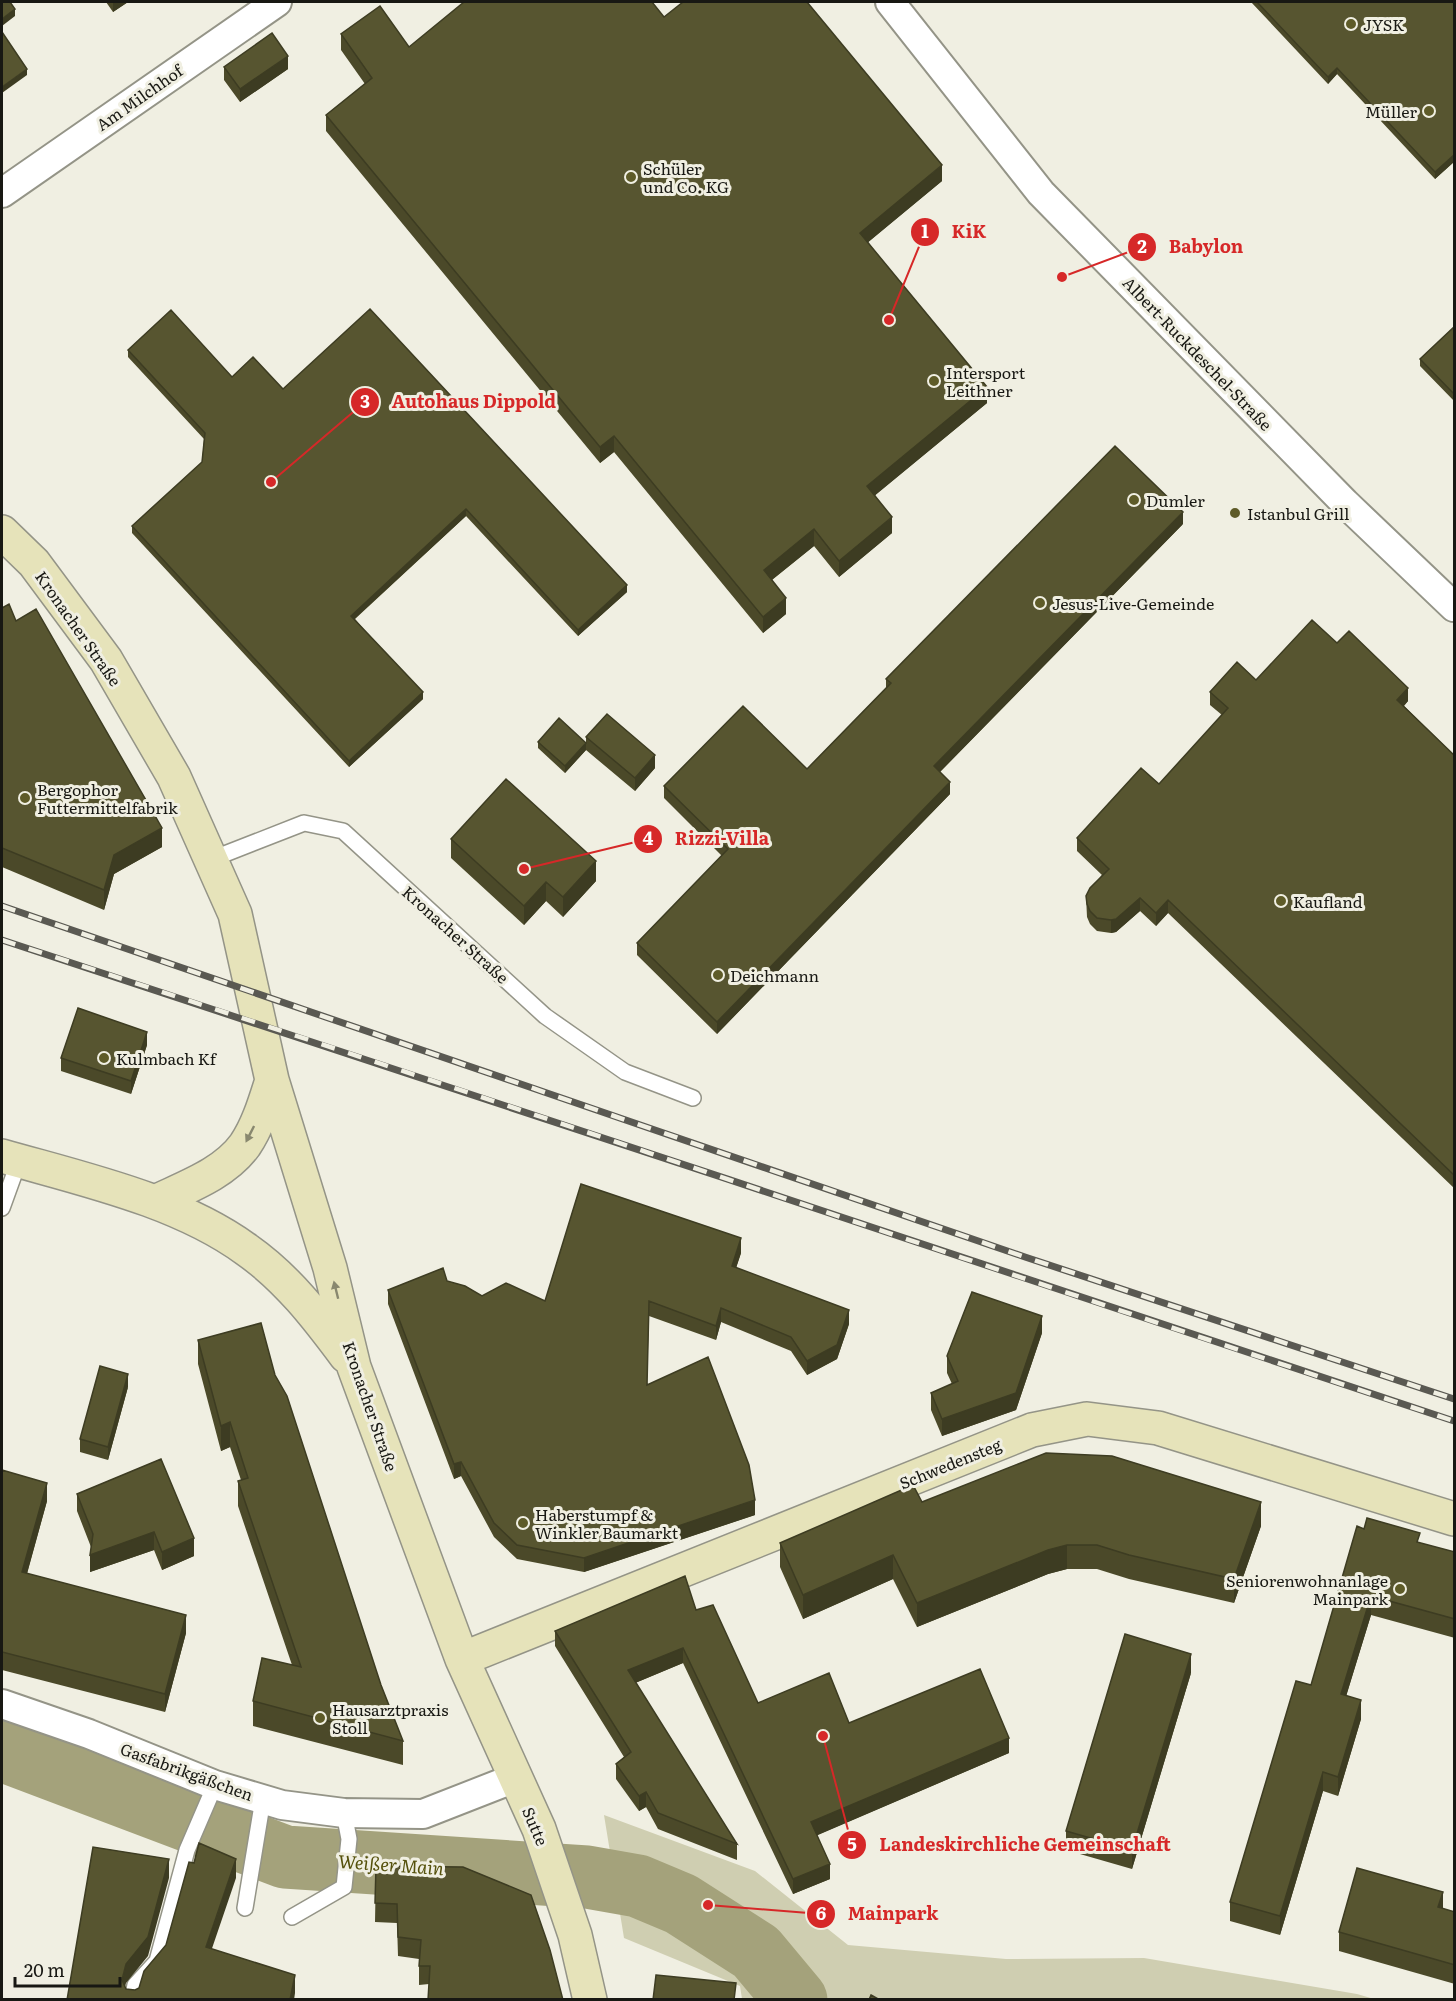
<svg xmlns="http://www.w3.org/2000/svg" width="1456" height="2001" font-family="Literata,serif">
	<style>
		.green { fill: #cfceb1 }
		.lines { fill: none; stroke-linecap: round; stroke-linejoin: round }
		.river { stroke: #a4a27b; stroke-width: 63 }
		.lane-casing { stroke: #949487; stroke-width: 18 }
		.street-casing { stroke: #949487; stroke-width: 32 }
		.secondary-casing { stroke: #949487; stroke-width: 36 }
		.lane { stroke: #fff; stroke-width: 15 }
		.street { stroke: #fff; stroke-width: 28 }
		.secondary { stroke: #e6e3ba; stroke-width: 33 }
		.rail-casing { stroke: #5a5952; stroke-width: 7 }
		.rail { stroke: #f0efe2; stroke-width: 4.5; stroke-dasharray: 14; stroke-linecap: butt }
		.wall { fill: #4b4929 }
		.shaded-wall { fill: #3d3c22 }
		.building { fill: #575530; stroke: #3d3c22; stroke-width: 1.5 }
		.oneway { fill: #89886f }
		.poi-dot { fill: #5e5b28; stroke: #f0efe2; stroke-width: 2 }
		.labels { text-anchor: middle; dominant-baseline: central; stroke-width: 6; stroke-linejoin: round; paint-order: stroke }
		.poi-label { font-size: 16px; fill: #181813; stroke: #f0efe2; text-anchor: start }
		.street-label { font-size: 16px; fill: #181813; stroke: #f0efe2 }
		.water-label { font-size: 18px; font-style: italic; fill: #55510c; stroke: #f0efe2 }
		.leader { fill: none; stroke: #d62828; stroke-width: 2 }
		.callout-dot { fill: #d62828; stroke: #f0efe2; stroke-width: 2 }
		.mark-label { font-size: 18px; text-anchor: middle; font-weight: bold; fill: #fff }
		.callout-label { font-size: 18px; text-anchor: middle; font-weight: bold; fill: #d62828; stroke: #f0efe2; stroke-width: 6; stroke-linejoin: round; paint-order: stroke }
	</style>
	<rect width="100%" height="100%" fill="#f0efe2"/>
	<path class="green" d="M604,1815l151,56 93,74 158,14 138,-1 213,36 17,5h-632l-2,-13 -116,-48z"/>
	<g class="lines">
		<path class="river" d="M2,1750l283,107 302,20 51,9 43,18 75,48 40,48"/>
		<defs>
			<path id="lane" d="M212,859l92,-36 39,8 202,185 80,56 68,26
				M2,1208l17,-47
				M245,1908l18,-109
				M292,1917l52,-30 5,-48 -5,-26
				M132,2000l3,-15 22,-24 30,-111 28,-65"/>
			<path id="street" d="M890,2l151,191 304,310 109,104
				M2,193l275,-191
				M2,1704l87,30 126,51 67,20 62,8 79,1 92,-36"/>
			<path id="secondary" d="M2,532l32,31 72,97 68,117 61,137 37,166 58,188 24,99 108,292 77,170 36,106 15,65
				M2,1156c80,23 177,44 245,94 40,28 70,67 99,106
				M155,1202c31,-15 69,-28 90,-57 13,-19 20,-43 27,-65
				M462,1659l570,-229 55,-11 71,9 296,91"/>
		</defs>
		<use href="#lane" class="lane-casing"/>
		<use href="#street" class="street-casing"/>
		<use href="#secondary" class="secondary-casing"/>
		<use href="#lane" class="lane"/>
		<use href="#street" class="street"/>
		<use href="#secondary" class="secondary"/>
		<defs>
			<path id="rail" d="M2,906l1023,351 429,142
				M2,940c485,156 968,322 1452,481"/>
		</defs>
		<use href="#rail" class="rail-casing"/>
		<use href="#rail" class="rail"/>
	</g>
	<path class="wall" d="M106,2h22l-15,10z
		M1251,2h204v159l-20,18 -98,-105 -9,10z
		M664,17l278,164 -74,61 119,161 -112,92 17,38 -53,44 -25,-31 -42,34 14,34 -23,19 -149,-181 -14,11 -274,-332v-16l39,-31 -24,-34v-16l68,13z
		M224,67l64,2 -48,33 -16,-22z
		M1455,326v76l-35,-36v-7z
		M128,350l155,39 344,203 -49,44 -112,-120 -111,103 68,80 -74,68 -217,-234v-7l70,-64 2,-23 -76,-82z
		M1183,524l-243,248 10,22 -233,240 -80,-79v-12l85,-87 -58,-58v-12l143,-17 79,-81v-9z
		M2,608l14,13 146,226 -48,27 -10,36 -102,-43z
		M1337,643l71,58 -4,5 51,50v433l-287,-276 -12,13 -16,-15 -24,21 -5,1 -14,-2 -7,-7 -3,-7 -1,-21 16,-21 -25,-24v-13l82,-54 63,-69 -12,-10v-13l46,-12z
		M586,737l69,31 -20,23 -49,-41 -21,23 -27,-25v-6l48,1z
		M451,839l145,42 -33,36 -17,-16 -22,24 -73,-67z
		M147,1045l-16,49 -70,-23v-13z
		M741,1253l-5,15 113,56 -12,35 -30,16 -16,-24 -70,-29 -5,18 -67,-24 -2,69 108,130 -171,57 -67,-13 -23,-22 -33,-61 -7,3 -66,-175v-14l59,-9 35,15 63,5z
		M1042,1333l-26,77 -74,26 -11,-26v-17l21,-9 -5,-11v-17z
		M198,1340l77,35 106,310 22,56v24l-150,-39v-25l39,-36 -54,-159v-25l3,-1 -11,-33 -9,4 -23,-87z
		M128,1387l-20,73 -28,-8v-13z
		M161,1459l33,97 -32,14 -8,-20 -64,22 1,-25 -14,-36v-17z
		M2,1470l45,31 -20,73 159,59 -21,79 -163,-42z
		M922,1502l339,24 -27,77 -105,-24 -32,-10h-30l-19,5 -131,53 -24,-48 -90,40 -23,-52v-24z
		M1364,1529l91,23v86l-84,-23 -25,81 15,23 -23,77 -15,-5 -43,144 -50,-14v-19l81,-217z
		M696,1610l62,93 91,20 160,30 -192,82 13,44 -37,15 -110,-231 -48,20 102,161v16l-79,-31 -12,-22 -7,4 -23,-32v-15l8,-7 -69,-111v-15z
		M1191,1673l-59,196 -66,-19v-19z
		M376,1866l187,134 -134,-16 -10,1v-26l-21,-3 -1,-33 -22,-1z
		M1455,1911v73l-116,-33v-19z"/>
	<path class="shaded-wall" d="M113,2h15l-15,10z
		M15,9v7l-13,10v-7z
		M288,56v13l-48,33v-13z
		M1337,68v6l-9,10v-7z
		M27,69v6l-25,18v-6z
		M1455,154v7l-20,18v-7z
		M942,165v16l-82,68v-16z
		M987,387v16l-120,99v-16z
		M614,436v16l-14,11v-16z
		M466,509v7l-115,106v-6z
		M1183,512v12l-249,254v-12z
		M892,517v16l-53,44v-16z
		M814,529v17l-50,40v-16z
		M627,585v7l-49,44v-6z
		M786,598v16l-23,19v-16z
		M1408,688v13l-11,12v-13z
		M423,692v7l-74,68v-6z
		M586,743v7l-21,23v-7z
		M655,755v13l-20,23v-13z
		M950,782v12l-233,240v-12z
		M162,828v19l-48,27 -10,36v-20l10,-35z
		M596,861v20l-33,36v-20z
		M546,882v19l-22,24v-19z
		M1140,898v13l-24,21 -5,1v-13z
		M1168,900v13l-12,13v-13z
		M147,1032v13l-16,49v-13z
		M741,1238v15l-9,27v-14z
		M721,1308v14l-5,18v-14z
		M849,1310v14l-12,35 -30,16v-14z
		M1042,1316v17l-26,77 -74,26v-17z
		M128,1374v13l-20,73v-13z
		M230,1422v25l-9,4v-25z
		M461,1462v14l-7,3v-15z
		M47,1483v18l-25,90v-19z
		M755,1500v15l-171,57v-14z
		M1261,1502v24l-27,77v-24z
		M154,1532v18l-64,22v-17z
		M194,1538v18l-32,14v-18z
		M1067,1545v24l-19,5 -131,53v-24l131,-53z
		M893,1555v24l-90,40v-24z
		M1371,1596v19l-30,98v-19z
		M186,1615v18l-21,79v-18z
		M683,1648v15l-55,23v-16z
		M1191,1654v19l-59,196v-19z
		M1361,1700v19l-23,77v-19z
		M1009,1738v15l-198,85v-16z
		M1323,1772v19l-43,144v-19z
		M646,1792v15l-7,4v-15z
		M169,1859v19l-21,78 -22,27 -4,16v-19l4,-16z
		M236,1859v19l-30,88v-19z
		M830,1864v15l-37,15v-15z
		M1443,1892v19l-5,-4z
		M295,1975v18l-1,7h-4z"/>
	<path class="building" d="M2,2h8l5,7 -13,10z
		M464,2h188l12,15 19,-15h124l135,163 -82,68 127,154 -120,99 25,31 -53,44 -25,-32 -50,41 22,28 -23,19 -149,-181 -14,11 -274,-332 46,-37 -31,-44 39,-28 29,41z
		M1257,2h198v152l-20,18 -98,-104 -9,9z
		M2,32l25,37 -25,18z
		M272,33l16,23 -48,33 -16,-22z
		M370,309l257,276 -49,45 -112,-121 -115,107 72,76 -74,69 -217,-235 70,-64 3,-29 -77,-83 43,-40 61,67 21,-20 30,32z
		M1455,326v69l-35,-36z
		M1115,446l68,66 -249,254 16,16 -233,240 -80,-79 91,-94 -64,-63 79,-80 64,63 84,-86 -5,-4z
		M9,604l7,17 20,-12 126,219 -48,27 -10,35 -102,-42v-240z
		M1312,620l25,23 12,-12 59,57 -11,12 58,56v420l-287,-276 -12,13 -16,-15 -24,21 -5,1 -14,-2 -7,-7 -3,-7 -1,-8 4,-8 19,-19 -32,-31 64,-70 18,16 69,-76 -18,-16 27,-30 19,18z
		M607,714l48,41 -20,23 -49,-41z
		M559,718l27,25 -21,23 -27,-24z
		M506,779l90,82 -33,36 -17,-15 -22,24 -73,-67z
		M78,1008l69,24 -16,49 -70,-23z
		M581,1184l160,54 -9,28 117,44 -12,35 -30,16 -16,-24 -70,-29 -5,18 -67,-25 -2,84 61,-28 41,108 6,35 -171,58 -67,-13 -23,-22 -33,-61 -7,2 -66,-174 55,-22 4,13 18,5 17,10 24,-13 39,18z
		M972,1292l70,24 -26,77 -74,26 -11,-26 27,-12 -11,-25z
		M261,1323l14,52 12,21 94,289 22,56 -150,-40 9,-43 39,9 -63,-186 10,-3 -18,-56 -9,4 -23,-86z
		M100,1366l28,8 -20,73 -28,-8z
		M1046,1453l66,3 149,46 -27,77 -105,-24 -32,-10h-30l-19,5 -131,53 -24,-48 -90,40 -23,-52 133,-58 9,17z
		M161,1459l33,79 -32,14 -8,-20 -64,23 3,-21 -16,-40z
		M2,1470l45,13 -25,89 164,43 -21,79 -163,-42z
		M1367,1518l53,15 -3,9 38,10v67l-84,-23 -30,98 20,6 -23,77 -15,-5 -43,144 -50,-14 66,-221 15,4 46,-159 7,3z
		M685,1576l11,34 17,-5 45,98 71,-30 20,50 131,-54 29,69 -198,84 19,42 -37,15 -110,-231 -55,22 109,174 -79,-31 -12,-21 -7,4 -23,-32 15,-12 -76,-121z
		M1125,1634l66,20 -59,196 -66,-19z
		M199,1843l37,16 -30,88 89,28 -5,25h-223l26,-153 76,12 -21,78 -22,27 -4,16 4,9 9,1 4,-2 5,-17 22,-26 23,-83 5,1z
		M376,1866l87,1 68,28 19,55 13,50h-135l2,-34h-11l2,-26 -23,-3 -1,-33 -22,-1z
		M1357,1868l86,24 -5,15 17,5v53l-116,-33z
		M656,1975l80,8 -2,17h-81z
		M871,1995l9,5h-11z"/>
	<defs><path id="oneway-solid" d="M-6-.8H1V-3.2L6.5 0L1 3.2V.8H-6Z" transform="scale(1.5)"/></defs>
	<g class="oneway">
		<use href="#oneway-solid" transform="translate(250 1134) rotate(117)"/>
		<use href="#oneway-solid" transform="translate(336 1290) rotate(-104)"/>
	</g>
	<g class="poi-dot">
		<circle cx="1351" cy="24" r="6"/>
		<circle cx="1429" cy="111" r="6"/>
		<circle cx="631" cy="177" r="6"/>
		<circle cx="934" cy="381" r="6"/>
		<circle cx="1134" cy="500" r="6"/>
		<circle cx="1235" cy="513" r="6"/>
		<circle cx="1040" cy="603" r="6"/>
		<circle cx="25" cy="798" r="6"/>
		<circle cx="1281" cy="901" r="6"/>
		<circle cx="718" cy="975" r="6"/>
		<circle cx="104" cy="1058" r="6"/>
		<circle cx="523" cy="1523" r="6"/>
		<circle cx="1400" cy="1589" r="6"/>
		<circle cx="320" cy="1718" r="6"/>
	</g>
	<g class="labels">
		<g class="poi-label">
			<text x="1363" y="24">JYSK</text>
			<text x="1417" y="111" text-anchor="end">Müller</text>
			<text x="643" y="168">Schüler<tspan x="643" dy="18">und Co. KG</tspan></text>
			<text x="946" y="372">Intersport<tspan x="946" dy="18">Leithner</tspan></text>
			<text x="1146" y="500">Dumler</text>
			<text x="1247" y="513">Istanbul Grill</text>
			<text x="1052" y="603">Jesus-Live-Gemeinde</text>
			<text x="37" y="789">Bergophor<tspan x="37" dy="18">Futtermittelfabrik</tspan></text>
			<text x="1293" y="901">Kaufland</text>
			<text x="730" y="975">Deichmann</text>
			<text x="116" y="1058">Kulmbach Kf</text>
			<text x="535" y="1514">Haberstumpf &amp;<tspan x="535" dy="18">Winkler Baumarkt</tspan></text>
			<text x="1388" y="1580" text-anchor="end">Seniorenwohnanlage<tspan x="1388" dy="18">Mainpark</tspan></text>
			<text x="332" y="1709">Hausarztpraxis<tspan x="332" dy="18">Stoll</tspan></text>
		</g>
		<g class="street-label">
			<text transform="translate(139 97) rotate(-35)">Am Milchhof</text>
			<text transform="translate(1198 353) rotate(46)">Albert-Ruckdeschel-Straße</text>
			<text transform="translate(79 628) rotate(55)">Kronacher Straße</text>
			<text transform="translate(456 934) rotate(42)">Kronacher Straße</text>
			<text transform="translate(371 1406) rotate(71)">Kronacher Straße</text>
			<text transform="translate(950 1463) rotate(-22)">Schwedensteg</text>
			<text transform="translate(187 1771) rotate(20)">Gasfabrikgäßchen</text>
			<text transform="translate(536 1826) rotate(67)">Sutte</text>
		</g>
		<g class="water-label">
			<text transform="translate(391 1864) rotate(4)">Weißer Main</text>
		</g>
	</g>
	<path class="leader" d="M889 320L925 232M1062 277L1142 247M271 482L365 402M524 869L648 839M823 1736L852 1845M708 1905L821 1914"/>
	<g class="callout-dot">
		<circle cx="889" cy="320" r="6"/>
		<circle cx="1062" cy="277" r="6"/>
		<circle cx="271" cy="482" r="6"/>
		<circle cx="524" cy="869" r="6"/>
		<circle cx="823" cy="1736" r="6"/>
		<circle cx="708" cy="1905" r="6"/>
		<circle cx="925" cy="232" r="15"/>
		<circle cx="1142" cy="247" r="15"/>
		<circle cx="365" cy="402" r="15"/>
		<circle cx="648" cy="839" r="15"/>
		<circle cx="852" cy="1845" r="15"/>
		<circle cx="821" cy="1914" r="15"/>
	</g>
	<g class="mark-label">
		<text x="925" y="238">1</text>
		<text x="1142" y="253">2</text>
		<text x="365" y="408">3</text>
		<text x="648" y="845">4</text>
		<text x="852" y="1851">5</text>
		<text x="821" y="1920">6</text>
	</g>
	<g class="callout-label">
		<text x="969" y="238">KiK</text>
		<text x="1206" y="253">Babylon</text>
		<text x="474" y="408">Autohaus Dippold</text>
		<text x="722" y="845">Rizzi-Villa</text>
		<text x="1025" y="1851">Landeskirchliche Gemeinschaft</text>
		<text x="893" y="1920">Mainpark</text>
	</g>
	<rect width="1456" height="2001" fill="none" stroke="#181813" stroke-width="6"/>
	<path d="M15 1977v9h105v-9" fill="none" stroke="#181813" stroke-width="3"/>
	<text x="24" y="1977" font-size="18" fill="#181813" stroke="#f0efe2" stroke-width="4.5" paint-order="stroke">20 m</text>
</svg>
